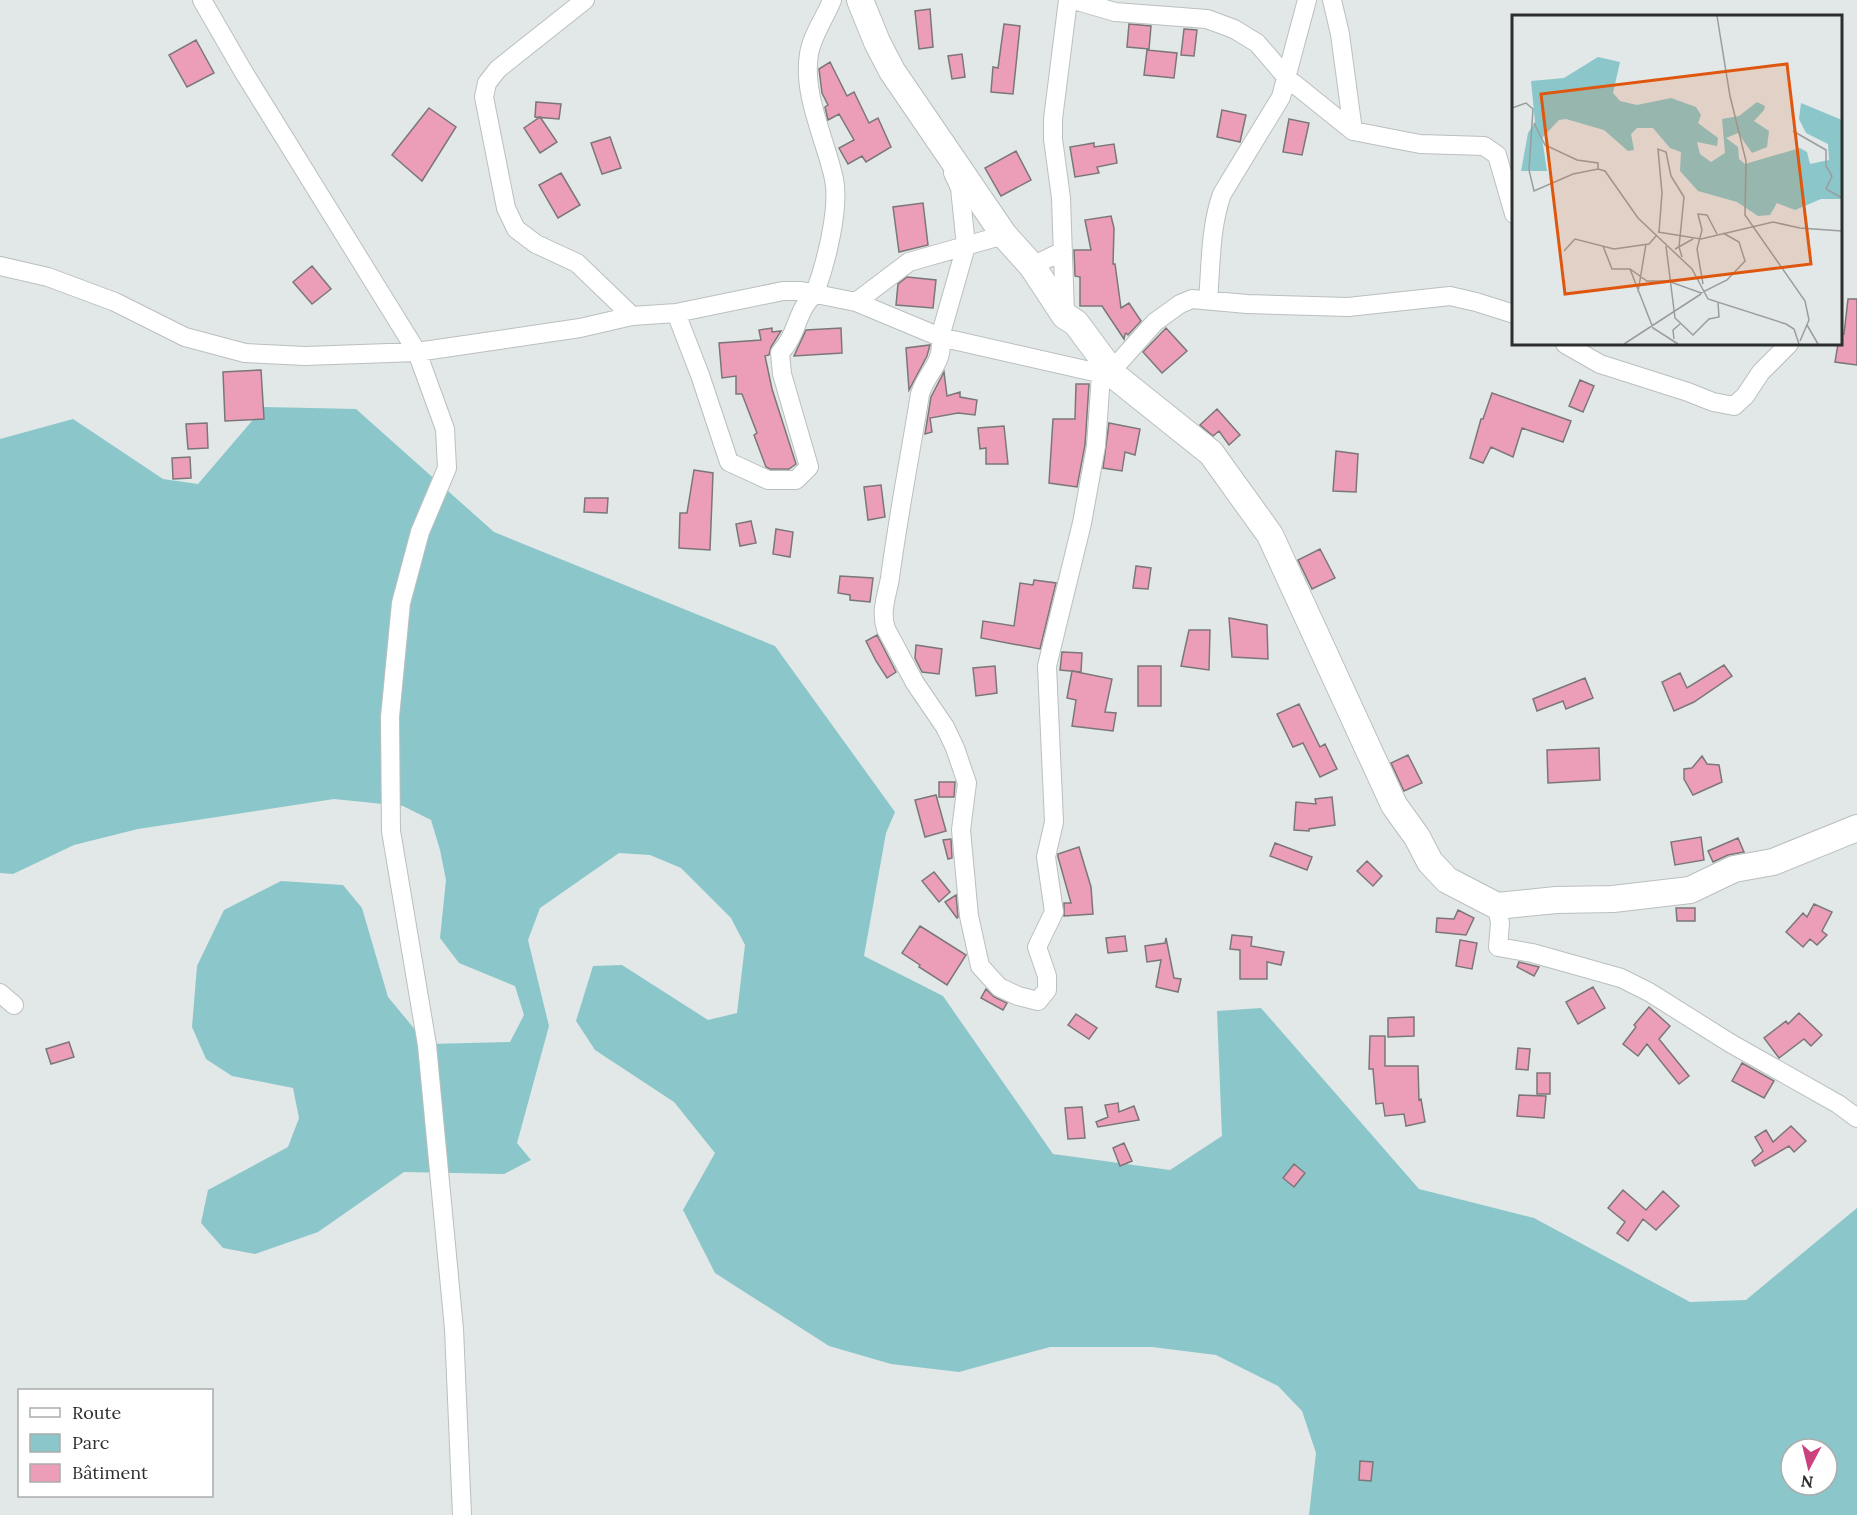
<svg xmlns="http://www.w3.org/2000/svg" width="1857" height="1515" font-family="Lora,serif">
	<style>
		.green { fill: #8bc7ca; fill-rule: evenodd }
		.building { fill: #ec9eb9; stroke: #7b7778; stroke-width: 1.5 }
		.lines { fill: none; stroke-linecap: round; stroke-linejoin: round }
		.street-casing { stroke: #babfbf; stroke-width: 20 }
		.secondary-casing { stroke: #babfbf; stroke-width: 28 }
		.street { stroke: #fff; stroke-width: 18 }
		.secondary { stroke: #fff; stroke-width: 26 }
		.inset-road { fill: none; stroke: #9a9d9d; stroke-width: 1.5 }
		.view { fill: #df570e; fill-opacity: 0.15; stroke: #df570e; stroke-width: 3 }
		.inset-edge { fill: none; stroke: #2d2f2f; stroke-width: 3 }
	</style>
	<rect width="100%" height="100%" fill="#e2e7e7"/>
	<path class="green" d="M264,407l92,2 138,123 281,114 120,166 -9,21 -22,123 79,40 110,158 117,16 52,-34 -5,-125 44,-3 158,181 115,29 156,84 56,-2 111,-92v307h-548l7,-62 -14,-42 -24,-25 -62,-31 -64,-8h-102l-91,25 -68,-8 -62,-18 -114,-73 -32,-63 32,-57 -41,-51 -79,-52 -19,-29 17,-55 29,-1 86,55 29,-7 8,-68 -14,-27 -50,-50 -31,-13 -31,-2 -79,55 -12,32 21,86 -32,117 14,17 -27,14 -100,-2 -86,60 -63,22 -32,-6 -22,-25 7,-33 80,-43 11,-29 -6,-30 -61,-12 -26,-17 -14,-32 5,-61 27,-56 57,-29 62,4 19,23 26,89 39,47 83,-2 14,-27 -9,-29 -56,-23 -19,-25 6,-58 -6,-30 -9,-30 -28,-14 -69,-7 -196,30 -64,16 -61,29 -13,-1v-434l73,-20 90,60 35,5zM1791,1449h36v36h-36z"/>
	<path class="building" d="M930,9l3,38 -14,2 -4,-38z
		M1004,24l16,2 -7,68 -22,-2 2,-25 5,1z
		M1129,24l22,2 -2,23 -22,-2z
		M1184,29l13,1 -3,26 -13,-1z
		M196,40l18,33 -27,14 -18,-32z
		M1147,50l30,3 -3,25 -30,-3z
		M962,54l3,23 -13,2 -4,-23z
		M830,62l17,34 7,-4 15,31 9,-5 13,29 -25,15 -4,-6 -14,8 -9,-16 15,-8 -15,-26 -11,6 -3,-13 3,-2 -6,-12 -3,-24z
		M536,102l25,2 -2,15 -24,-2z
		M429,108l27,19 -34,54 -30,-26z
		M1222,110l24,5 -6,27 -23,-5z
		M540,117l17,25 -17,11 -16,-25z
		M1289,119l20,4 -7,32 -19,-3z
		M610,137l11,31 -19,6 -11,-31z
		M1094,143v4l20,-3 3,19 -20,4 2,6 -24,4 -5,-30z
		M1016,151l15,29 -30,16 -16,-28z
		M561,173l19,32 -22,13 -19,-33z
		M923,203l5,42 -29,7 -6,-45z
		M1111,216l3,12 -1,36h2l6,44 8,-5 12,18 -13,14 -2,-2 -1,1 -1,5 -22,-33h-22v-29l-5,-1 -1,-26h17l-6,-30z
		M312,266l19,23 -19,15 -19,-22z
		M907,277l29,3 -3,28 -37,-3 2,-21z
		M1848,299h9v66l-22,-3 3,-18h2v-10h4z
		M772,328v4l9,-1 -10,16 -2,8 -4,1 7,33 24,75 -7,5h-19l-4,-2 -12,-32 3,-2 -15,-39h-6v-18l-14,2 -3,-35 42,-3 -2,-10z
		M841,328l1,25 -48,3 12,-26z
		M1166,328l21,23 -25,22 -19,-21z
		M930,345l-3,11 -18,34 -3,-42z
		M261,370l3,49 -39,2 -2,-49z
		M944,372l3,24 13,-4v5l17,3 -2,15 -17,-2 -28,5 2,14 -7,2 6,-37z
		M1580,380l14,6 -11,26 -14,-6z
		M1076,384h13l-4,61 -8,42 -28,-4 4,-64h22z
		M1492,393l79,28 -8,21 -41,-14 -9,29 -22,-10 -8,16 -13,-5 11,-39h2z
		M1217,409l23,26 -11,10 -10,-14 -6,5 -13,-11z
		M207,423l1,25 -20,1 -2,-25z
		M1109,423l31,6 -5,26 -10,-3 -3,19 -19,-3z
		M1004,426l4,38h-22v-16l-6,1 -2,-21z
		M1336,451l22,3 -2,38 -23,-1z
		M190,457l1,21 -18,1 -1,-21z
		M694,470l19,3 -3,77 -31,-2 1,-35h7z
		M881,485l4,32 -17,3 -4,-33z
		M585,498h23l-1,15 -23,-1z
		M751,521l5,22 -16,3 -4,-22z
		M776,529l17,3 -3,25 -17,-3z
		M1320,549l15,29 -23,11 -14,-29z
		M1136,566l15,2 -3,21 -15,-1z
		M840,576l33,2 -3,24 -20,-2v-5l-12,-2z
		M1034,580l22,3 -16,66 -59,-11 2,-17 31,5 6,-43 13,2z
		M1229,618l38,7 1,34 -36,-2z
		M1189,630h21l-1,40 -28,-4z
		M877,635l19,37 -9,6 -11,-17 -10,-20z
		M916,645l26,4 -3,25 -17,-2 -7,-14z
		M1062,652l20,1 -1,19 -21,-2z
		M1724,665l8,11 -38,26 -20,9 -12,-29 18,-9 7,15z
		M995,666l2,27 -21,3 -3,-28z
		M1138,666h23v40h-23z
		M1072,671l40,8 -7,33 11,1 -3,18 -41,-5 4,-26 -9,-2z
		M1585,678l8,20 -27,11 -3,-8 -26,10 -4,-12z
		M1299,704l21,43 5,-3 12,25 -17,8 -17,-34 -10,4 -16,-33z
		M1599,748l1,32 -52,3 -1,-33z
		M1408,755l14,28 -18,8 -13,-28z
		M1702,756l5,8 12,1 3,17 -29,13 -9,-16v-10l8,-1z
		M939,782h16l-1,15h-15z
		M936,795l10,36 -21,6 -10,-37z
		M1332,797l3,28 -26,4v2l-15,-1 2,-28 20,2 -1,-5z
		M1701,837l3,23 -29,5 -4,-23z
		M1738,838l6,14 -16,3 -15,7 -5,-11z
		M951,839l1,19 -4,1 -5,-19z
		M1275,843l37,14 -5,13 -37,-14z
		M1079,847l12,40 2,27 -29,2v-13h7l-13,-46v-3z
		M1367,861l15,15 -9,10 -16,-15z
		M934,872l16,20 -11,10 -17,-21z
		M956,895l2,22 -1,1 -12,-16z
		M1814,904l18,8 -10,19 5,4 -10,10 -7,-6 -7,8 -17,-15 17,-19 4,4z
		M1676,908h19v13h-18z
		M1458,910l16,8 -8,17 -30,-3 1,-14 17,1z
		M920,926l46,29 -19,30 -28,-18 1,-2 -18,-12z
		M1232,935l20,2 -1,9 33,6 -3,13 -14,-3v17h-27v-29l-10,-1z
		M1125,936l2,15 -19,2 -2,-15z
		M1166,938l8,40 7,1 -3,13 -22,-5 5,-27 -14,2 -2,-16 20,-3z
		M1460,940l17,3 -5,26 -16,-3z
		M1519,962l20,5 -5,9 -17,-9z
		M1593,987l12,21 -27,16 -12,-22z
		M986,989l8,8 13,6 -4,7 -22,-12z
		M1649,1007l21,19 -11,13 30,37 -10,8 -32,-40 -9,12 -15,-12 13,-17 -2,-2z
		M1799,1013l23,22 -11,11 -7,-7 -25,19 -15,-20 22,-17 2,3z
		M1076,1014l21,14 -8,11 -21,-14z
		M1414,1017v19l-26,1v-19z
		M1370,1036h15v30h33l1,34 2,-1 4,23 -19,4 -2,-12 -19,2 -2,-13 -7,1 -3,-35h-4z
		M69,1042l5,15 -23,7 -5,-15z
		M1518,1048l12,1 -2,21 -12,-1z
		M1742,1063l32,18 -10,17 -32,-17z
		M1537,1073h13v21h-13z
		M1519,1095l27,1 -2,22 -27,-2z
		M1118,1103l1,9 15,-6 5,14 -41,7 -2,-5 12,-5 -3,-12z
		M1082,1107l3,31 -17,1 -3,-31z
		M1791,1126l15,15 -12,11 -5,-6 -34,20 -3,-5 11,-10 -8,-14 11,-7 7,12z
		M1124,1143l8,18 -12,5 -7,-18z
		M1294,1164l11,9 -11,14 -11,-9z
		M1623,1190l23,20 17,-19 16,15 -23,24 -13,-11 -15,22 -11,-8 8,-11 -17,-14z
		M1360,1461l13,1 -2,19 -12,-1z"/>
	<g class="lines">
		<defs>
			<path id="street" d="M202,0l41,71 174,281 28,77 2,39 -27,64 -19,71 -11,114 1,114 36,214 27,284 8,186
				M585,0l-87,69 -11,14 -3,14 22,111 10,21 20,15 41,19 55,53
				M1074,0l41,12 92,7 27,10 23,14 30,35 66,53 67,13 64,2 13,9 17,59
				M1332,0l8,34 13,97
				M953,173l7,15 6,58 -26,91c5,26 -13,34 -20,57 -10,62 -22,123 -30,184 -3,18 -10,32 -4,51l29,54 30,44 10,21 12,35 -6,47 8,86 11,50 19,21 19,9 20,5 9,-11v-14l-10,-29 17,-35 -8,-55 8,-35 -7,-156 35,-143 14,-77 5,-71
				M0,266l48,11 67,25 70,35 60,16 60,3 112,-4 163,-24 52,-12 44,-3 107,-22h18l55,11 84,35 172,39
				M1032,266l31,-15
				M1208,300c3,-34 2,-73 14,-106l59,-97 26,-97
				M856,302l53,-40 95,-27
				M676,313l24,62 29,87 39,18h28l13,-13 -27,-93 -2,-21c14,-16 14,-26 23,-44 3,-7 10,-12 13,-19 10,-28 24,-82 18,-111 -8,-38 -32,-85 -25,-125 3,-19 16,-36 23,-54
				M1065,314l-4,-116 -8,-59v-20l15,-119
				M1565,344l35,20 88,28 25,10 21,4 11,-10 16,-24 28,-28
				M1113,369l42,-47 25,-18 12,-5 55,5 101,3 102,-11 26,6 38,12
				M1497,906l3,17 -2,24 34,6 89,25 28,14 81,51 108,61 19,14
				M0,993l14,12"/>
			<path id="secondary" d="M860,0l17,42 15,29 112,164 28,31 33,50 11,7 40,54 95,76 59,82 124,270 23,32 13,25 17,18 50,26 59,-6 57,-1 77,-9 44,-21 39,-7 84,-34"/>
		</defs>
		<use href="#street" class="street-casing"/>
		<use href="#secondary" class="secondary-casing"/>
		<use href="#street" class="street"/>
		<use href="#secondary" class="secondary"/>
	</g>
	<g transform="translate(1512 15)">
		<rect width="330" height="330" fill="#e2e7e7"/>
		<path d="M86,42l22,5 -7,31 7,8 17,4 34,-7 25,9 5,8 -3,8 20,15 -1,8 -20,-4 3,12 11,8 14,-9 -3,-34 17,-3 18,-14 8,4 -1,4 -10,11 15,10 -2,16 -15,6 -14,-20 -12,5 12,9 1,12 6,5 55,-16 7,4 3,12 19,-4 -1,-16 -22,-11 -7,-14 2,-16 41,17v79h-21l-26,11 -18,-7 -7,12 -12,1 -21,-14 -39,-11 -18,-20 1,-19 -11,-4 -17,-20h-16l-6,6 3,16 -6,1 -24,-21 -38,-11 -7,1 -17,18 5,33h-26l7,-38 7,-11 -4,-41 33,-3z" fill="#8bc7ca"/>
		<path class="inset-road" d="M205,1l13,80 16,65 -1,54 60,86 4,19 -9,21M0,93l14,-5 7,6 -4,61 5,21 39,-17 25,-5 7,2 33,47 54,51 16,30 78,25 8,5 5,15M22,108l11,22 32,15 21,3v6M281,116l33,19v16l6,10 -6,13 16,9M146,217l43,7 72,-17 27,6 42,3M147,217l3,-39 -4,-44 8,3 5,24 13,21 -5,50 3,10M91,231l9,23h18l17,12h21l33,12 26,-13 18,-19 -6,-19 -16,-9M154,231l9,72 18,17 16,-16 10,-2 -1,-14M163,234l18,-10M52,236l11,-12 39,10 35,-5 7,-8M118,254l23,59 25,16M191,269l-6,-35 5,-19 -4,-16 9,1 10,19M126,277l8,-48M295,310l11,19M162,324l-1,-9 7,-6M112,329l77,-50"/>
		<path class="view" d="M275,49l24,200 -246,30 -24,-200z"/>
		<rect width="330" height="330" class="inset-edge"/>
	</g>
	<rect x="18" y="1389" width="195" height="108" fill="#ffffff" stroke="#abacac" stroke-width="1.5"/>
	<rect x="30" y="1408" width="30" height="9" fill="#ffffff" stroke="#abacac" stroke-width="1.5"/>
	<text x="72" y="1419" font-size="18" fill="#2d2f2f">Route</text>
	<rect x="30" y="1434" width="30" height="18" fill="#8bc7ca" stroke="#abacac" stroke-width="1.5"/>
	<text x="72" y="1449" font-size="18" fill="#2d2f2f">Parc</text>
	<rect x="30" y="1464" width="30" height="18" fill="#ec9eb9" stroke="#abacac" stroke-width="1.5"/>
	<text x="72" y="1479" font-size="18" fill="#2d2f2f">Bâtiment</text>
	<g transform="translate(1809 1467) rotate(187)"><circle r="28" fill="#ffffff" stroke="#abacac" stroke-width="1.5"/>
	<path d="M0-4.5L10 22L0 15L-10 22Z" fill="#ca427e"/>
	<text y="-9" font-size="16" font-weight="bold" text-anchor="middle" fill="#2d2f2f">N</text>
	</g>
</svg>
